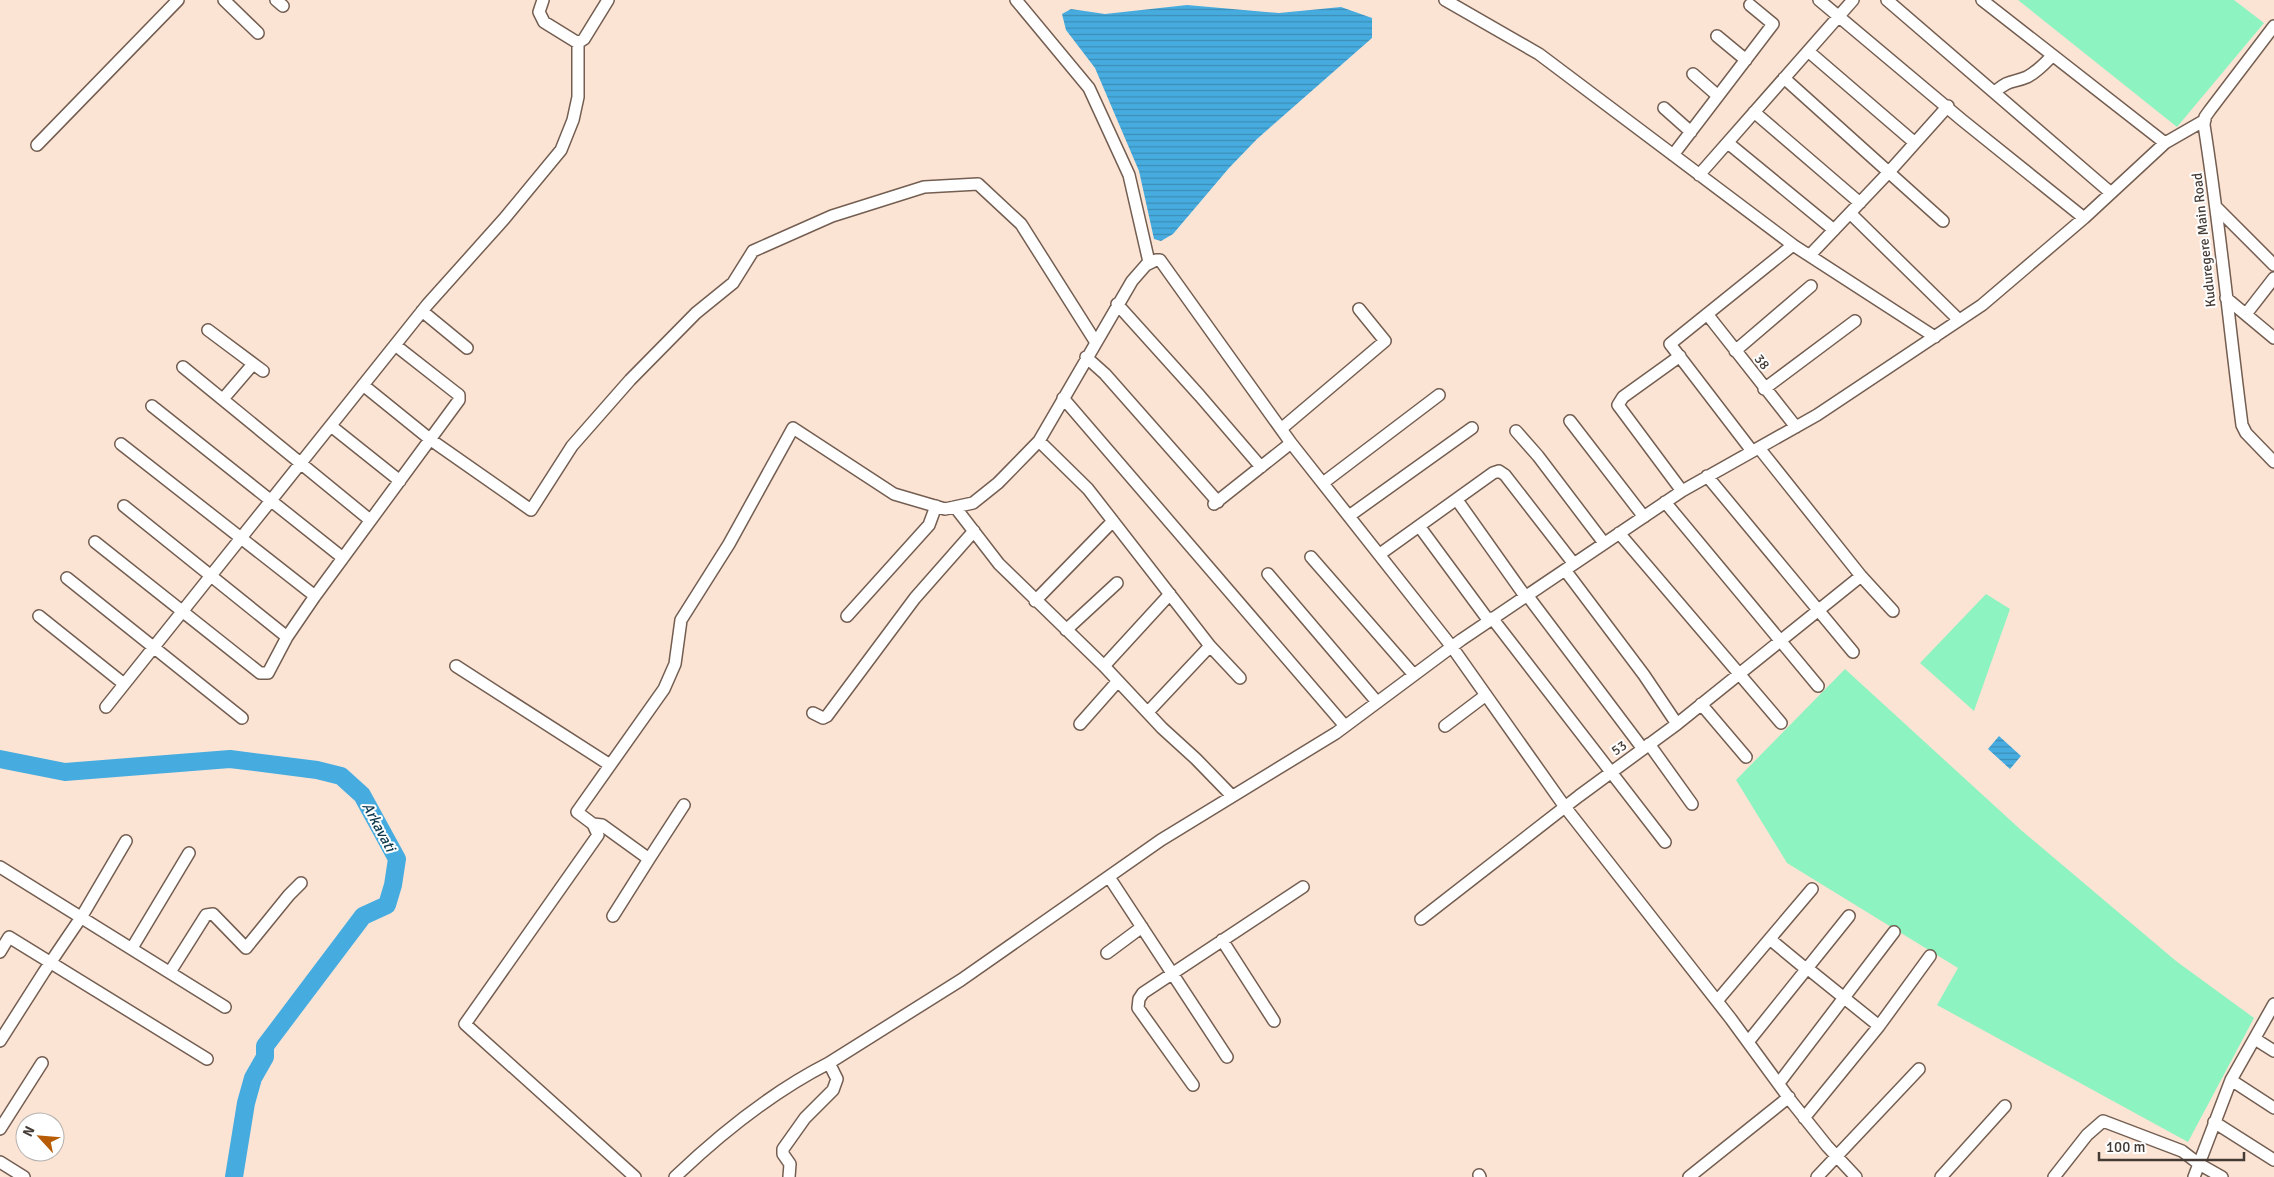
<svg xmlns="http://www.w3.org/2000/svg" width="2274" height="1177" font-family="Signika,sans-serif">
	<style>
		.green { fill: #8df3c0 }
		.water { fill: url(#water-rules) }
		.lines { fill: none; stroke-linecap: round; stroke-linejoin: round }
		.river { stroke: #46ace0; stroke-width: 18 }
		.minor-casing { stroke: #735e51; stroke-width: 14 }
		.minor { stroke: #fff; stroke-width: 11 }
		.labels { text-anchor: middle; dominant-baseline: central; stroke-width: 4; stroke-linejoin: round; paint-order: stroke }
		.street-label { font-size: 14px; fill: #443b35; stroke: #fff }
		.water-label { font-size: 15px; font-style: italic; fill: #0c394e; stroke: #fff }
	</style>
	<defs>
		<pattern id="water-rules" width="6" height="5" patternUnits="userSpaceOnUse" patternTransform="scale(1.25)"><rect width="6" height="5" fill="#46ace0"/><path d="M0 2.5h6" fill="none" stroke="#3c8db6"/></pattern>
	</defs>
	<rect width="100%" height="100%" fill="#fce4d5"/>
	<path class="green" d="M2018,0h216l30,23 -87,104z
		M1986,594l24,15 -36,102 -54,-48z
		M1845,669l176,161 155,131 78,57 -66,124 -251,-137 21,-37 -171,-105 -51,-83z"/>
	<path class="water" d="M1187,5l92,8 62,-6 31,11v20l-115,101 -28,29 -56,66 -12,7 -7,-2 -15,-68 -44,-103 -29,-38 -4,-16 9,-5 34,5z
		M1999,736l22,20 -11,13 -22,-20z"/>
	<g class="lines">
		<path class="river" d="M0,759l65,13 165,-13 87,11 24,6 21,19 35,64 -4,26 -6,20 -24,11 -98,130v11l-12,21 -7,25 -12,74"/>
		<defs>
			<path id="minor" d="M224,0l34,33
				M276,0l7,6
				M543,0l-4,12 5,10 34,21 6,-4 24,-39
				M1016,0l73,88 40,87 20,87
				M1445,0l94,54 254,191 142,92
				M1819,0l143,120 122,98
				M1887,0l224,193
				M1982,0l183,143
				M2274,26l-64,84 -5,7 -1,8c16,100 25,200 38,300l4,8 28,29
				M1717,36l29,24
				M1808,51l107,92
				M1693,74l25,22
				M1784,78l159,143
				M1995,92c14,-13 18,-9 32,-15 10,-5 18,-14 25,-21
				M1664,108l27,24
				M1754,112l106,91
				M1728,143l106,87
				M37,145l141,-145
				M1673,155l100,-131 -23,-19
				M1699,175l154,-175
				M2217,208l57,57
				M1850,213l109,107
				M1810,255l79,-83 59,-66
				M2226,298l48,40
				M1117,304l83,92 61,71
				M422,311l45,37
				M1707,314l89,113
				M2246,314l28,-36
				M208,330l55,41
				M1735,351l76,-65
				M1680,356l-57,41 -5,8 64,86
				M1086,357l19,17 113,128
				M183,367l187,153
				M363,385l68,55 100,70 41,-64 58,-66 66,-67 37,-30 20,-32 79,-35 92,-29 54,-3 43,40 74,117
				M1764,389l91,-68
				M1063,398l282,328
				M223,399l30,-35
				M152,406l191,152
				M1570,421l74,96
				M331,426l69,55
				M1281,429l104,-88 -26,-32
				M1516,431l22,25 66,87
				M1039,441l49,48 122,157 30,32
				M121,444l194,152
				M1759,448l102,128 32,35
				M1752,451l-82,-107 123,-99
				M1707,476l146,176
				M1323,483l116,-88
				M1457,500l68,96
				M1665,502l153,184
				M1214,504l77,-61
				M124,506l163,131
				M955,507l44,57 105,102 58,62 34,31 36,37
				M1349,516l123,-88
				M1419,526l70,95
				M1619,533l162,190
				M95,542l165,131h8l19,-36 28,-41 144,-196v-5l-4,-3 -60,-47
				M1380,554l113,-81 6,-2 6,4 69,89
				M1311,557l103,118
				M1565,570l79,105 33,49
				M1268,574l109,128
				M67,578l175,140
				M1527,595l116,154
				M1035,601l78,-80
				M39,616l85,68
				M847,616l82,-91 7,-19
				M1492,618l173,224
				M1066,630l51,-47
				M456,666l154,99
				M1104,666l66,-72
				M1701,704l45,53
				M106,707l321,-402 77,-86 57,-69 12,-30 5,-23v-54
				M1148,712l62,-66
				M813,713l10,5 4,-2 88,-118 59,-67
				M1080,724l38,-43
				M1445,726l41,-31
				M1649,744l43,60
				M593,824l9,1 47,34 -36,57
				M649,859l35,-54
				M0,867l225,140
				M1109,877l118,180
				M1421,919l158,-123 98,-72 184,-148
				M1222,940l52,81
				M1771,940l35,29
				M132,948l57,-95
				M0,952l9,-15 198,122
				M1107,953l35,-26
				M170,972l36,-57 7,-1 33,34 43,-53 12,-12
				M1812,972l67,54
				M1717,1001l95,-112
				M2255,1039l19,12
				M0,1041l44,-69 38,-56 44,-75
				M1748,1042l101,-126
				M2231,1080l43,28
				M1779,1083l115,-151
				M1193,1085l-55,-77 1,-9 4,-6 160,-106
				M1804,1118l75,-92 51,-70
				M2214,1122l60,38
				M0,1129l42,-66
				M0,1162l24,15
				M1479,1175l1,2
				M635,1177l-170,-153 133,-189 -5,-11 -16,-12 87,-123 11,-25 6,-44 48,-76 64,-116 101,66 51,15 28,-6 25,-20 41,-42 93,-160 14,-16 10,-5h4l131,183 161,204 113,160 166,212 60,82 36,45 29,31
				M675,1177c45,-43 99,-86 154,-114l132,-83 200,-140 175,-107 125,-93 221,-149 135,-76 165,-110 102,-87 81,-75 40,-23
				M789,1177l1,-13 -7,-10v-5l22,-31 28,-28 4,-11 -8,-16
				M1689,1177l100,-80
				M1817,1177l102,-108
				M1941,1177l64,-71
				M2054,1177l33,-42 16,-14 79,30 17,13 23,13
				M2194,1177l37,-97 43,-76"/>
		</defs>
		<use href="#minor" class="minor-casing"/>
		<use href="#minor" class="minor"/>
	</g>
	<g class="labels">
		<g class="street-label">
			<text transform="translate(2204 240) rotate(-96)">Kuduregere Main Road</text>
			<text transform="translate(1762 362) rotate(52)">38</text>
			<text transform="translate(1619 748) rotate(-36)">53</text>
		</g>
		<g class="water-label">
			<text transform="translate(379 827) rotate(62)">Arkavati</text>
		</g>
	</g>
	<g transform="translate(40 1137) rotate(296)"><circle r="24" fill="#ffffff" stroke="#b4b1ae"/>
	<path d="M0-4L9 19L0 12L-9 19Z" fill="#b75b04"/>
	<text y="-8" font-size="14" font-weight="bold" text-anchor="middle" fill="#443b35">N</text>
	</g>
	<path d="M2099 1152v8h145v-8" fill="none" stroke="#443b35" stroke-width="2.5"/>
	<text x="2106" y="1152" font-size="15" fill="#443b35" stroke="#ffffff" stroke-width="4" paint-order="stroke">100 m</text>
</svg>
